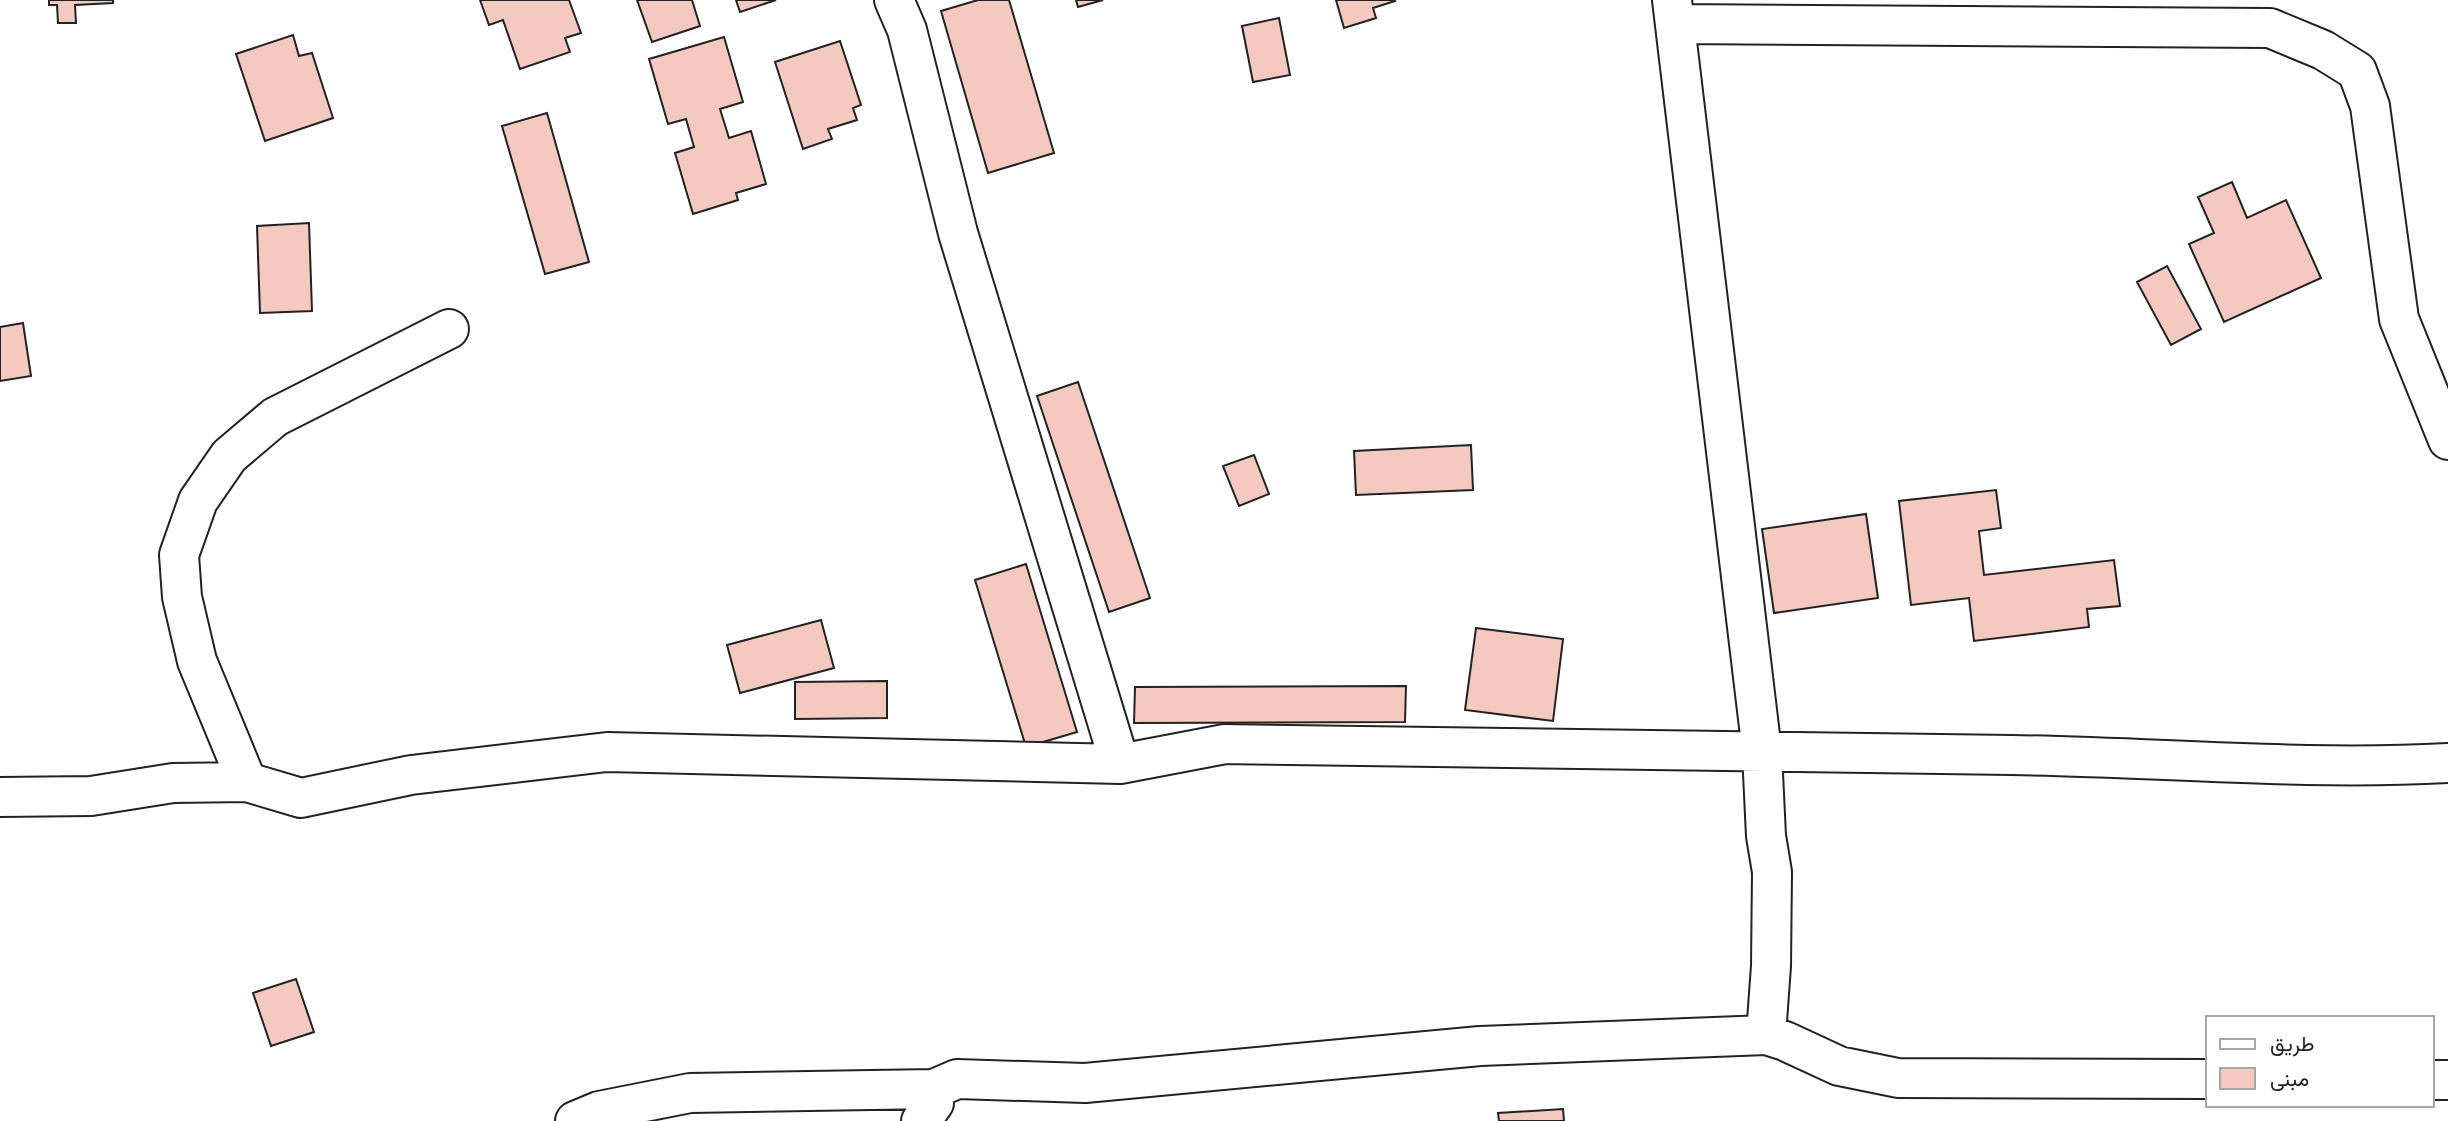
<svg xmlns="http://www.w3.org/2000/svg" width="2448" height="1121" font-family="Barlow,Vazirmatn,sans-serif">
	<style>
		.building { fill: #f3c9c0; stroke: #222; stroke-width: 2 }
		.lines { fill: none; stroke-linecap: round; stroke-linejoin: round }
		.minor-casing { stroke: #222; stroke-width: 42 }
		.minor { stroke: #fff; stroke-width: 38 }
	</style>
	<rect width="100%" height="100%" fill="#fff"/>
	<path class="building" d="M49,0h64v3l-38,2 1,18h-18l-1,-18h-8z
		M480,0h89l12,33 -16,5 5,14 -50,17 -17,-49 -14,5z
		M637,0h55l8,26 -48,16z
		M736,0h40l-36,12z
		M978,0h31l45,153 -66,20 -47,-162z
		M1076,0h27l-25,7z
		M1336,0h58l1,1 -22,7 3,10 -32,10z
		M1279,18l11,57 -37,7 -11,-56z
		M293,35l6,21 13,-3 21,65 -68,23 -29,-87z
		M724,37l19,65 -23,7 9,29 22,-7 15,53 -30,9 2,7 -45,14 -18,-61 19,-6 -8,-28 -18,5 -19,-65z
		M840,41l21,64 -8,3 4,12 -29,9 4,10 -29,10 -28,-87z
		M547,113l42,149 -44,12 -43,-148z
		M2232,182l15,36 39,-18 35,78 -97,44 -35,-78 25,-11 -16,-36z
		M309,223l3,88 -52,2 -3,-87z
		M2167,266l34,63 -30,16 -34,-63z
		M23,323l8,53 -31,5v-54z
		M1078,382l72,216 -41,14 -72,-216z
		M1471,445l2,45 -117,5 -2,-44z
		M1254,455l15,39 -30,12 -16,-40z
		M1996,490l5,38 -22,3 5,44 130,-15 6,46 -33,3 2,18 -115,14 -5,-43 -58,7 -12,-104z
		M1866,514l12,84 -104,15 -12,-84z
		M1026,564l51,168 -51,15 -51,-167z
		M821,620l13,48 -94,25 -13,-48z
		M1476,628l87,11 -10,82 -88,-11z
		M887,681v37l-92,1v-37z
		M1406,686l-1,36 -271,1 1,-36z
		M296,979l18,53 -43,14 -18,-53z
		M1563,1109l1,12h-65l-1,-8z"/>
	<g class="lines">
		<defs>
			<path id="minor" d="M894,0l13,30 51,203 162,531
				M1675,24l595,4 53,22 34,21 13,35 29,213 49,121
				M247,782l-50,-121 -15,-64 -3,-42 19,-54 31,-45 46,-39 174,-88
				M0,797l91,-1 82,-13 74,-1 54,16 110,-23 196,-23 513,12 105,-20c262,4 524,7 787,11 145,2 291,16 436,8
				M1766,1035l19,6 54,25 59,12 310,1
				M2432,1080h16
				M575,1121l24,-10 91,-18 244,-4
				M921,1121l13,-18v-14l23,-10 128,4 395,-37 286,-11 5,-69 1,-94 -6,-36 -4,-84 -90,-752"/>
		</defs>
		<use href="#minor" class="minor-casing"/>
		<use href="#minor" class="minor"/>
	</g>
	<rect x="2206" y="1016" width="228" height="91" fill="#ffffff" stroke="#a7a7a7" stroke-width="2"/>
	<rect x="2220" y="1039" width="35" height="10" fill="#ffffff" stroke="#a7a7a7" stroke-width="2"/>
	<text x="2270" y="1051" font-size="21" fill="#222222">طريق</text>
	<rect x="2220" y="1068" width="35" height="21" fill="#f3c9c0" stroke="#a7a7a7" stroke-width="2"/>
	<text x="2270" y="1086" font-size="21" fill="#222222">مبنى</text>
</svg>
